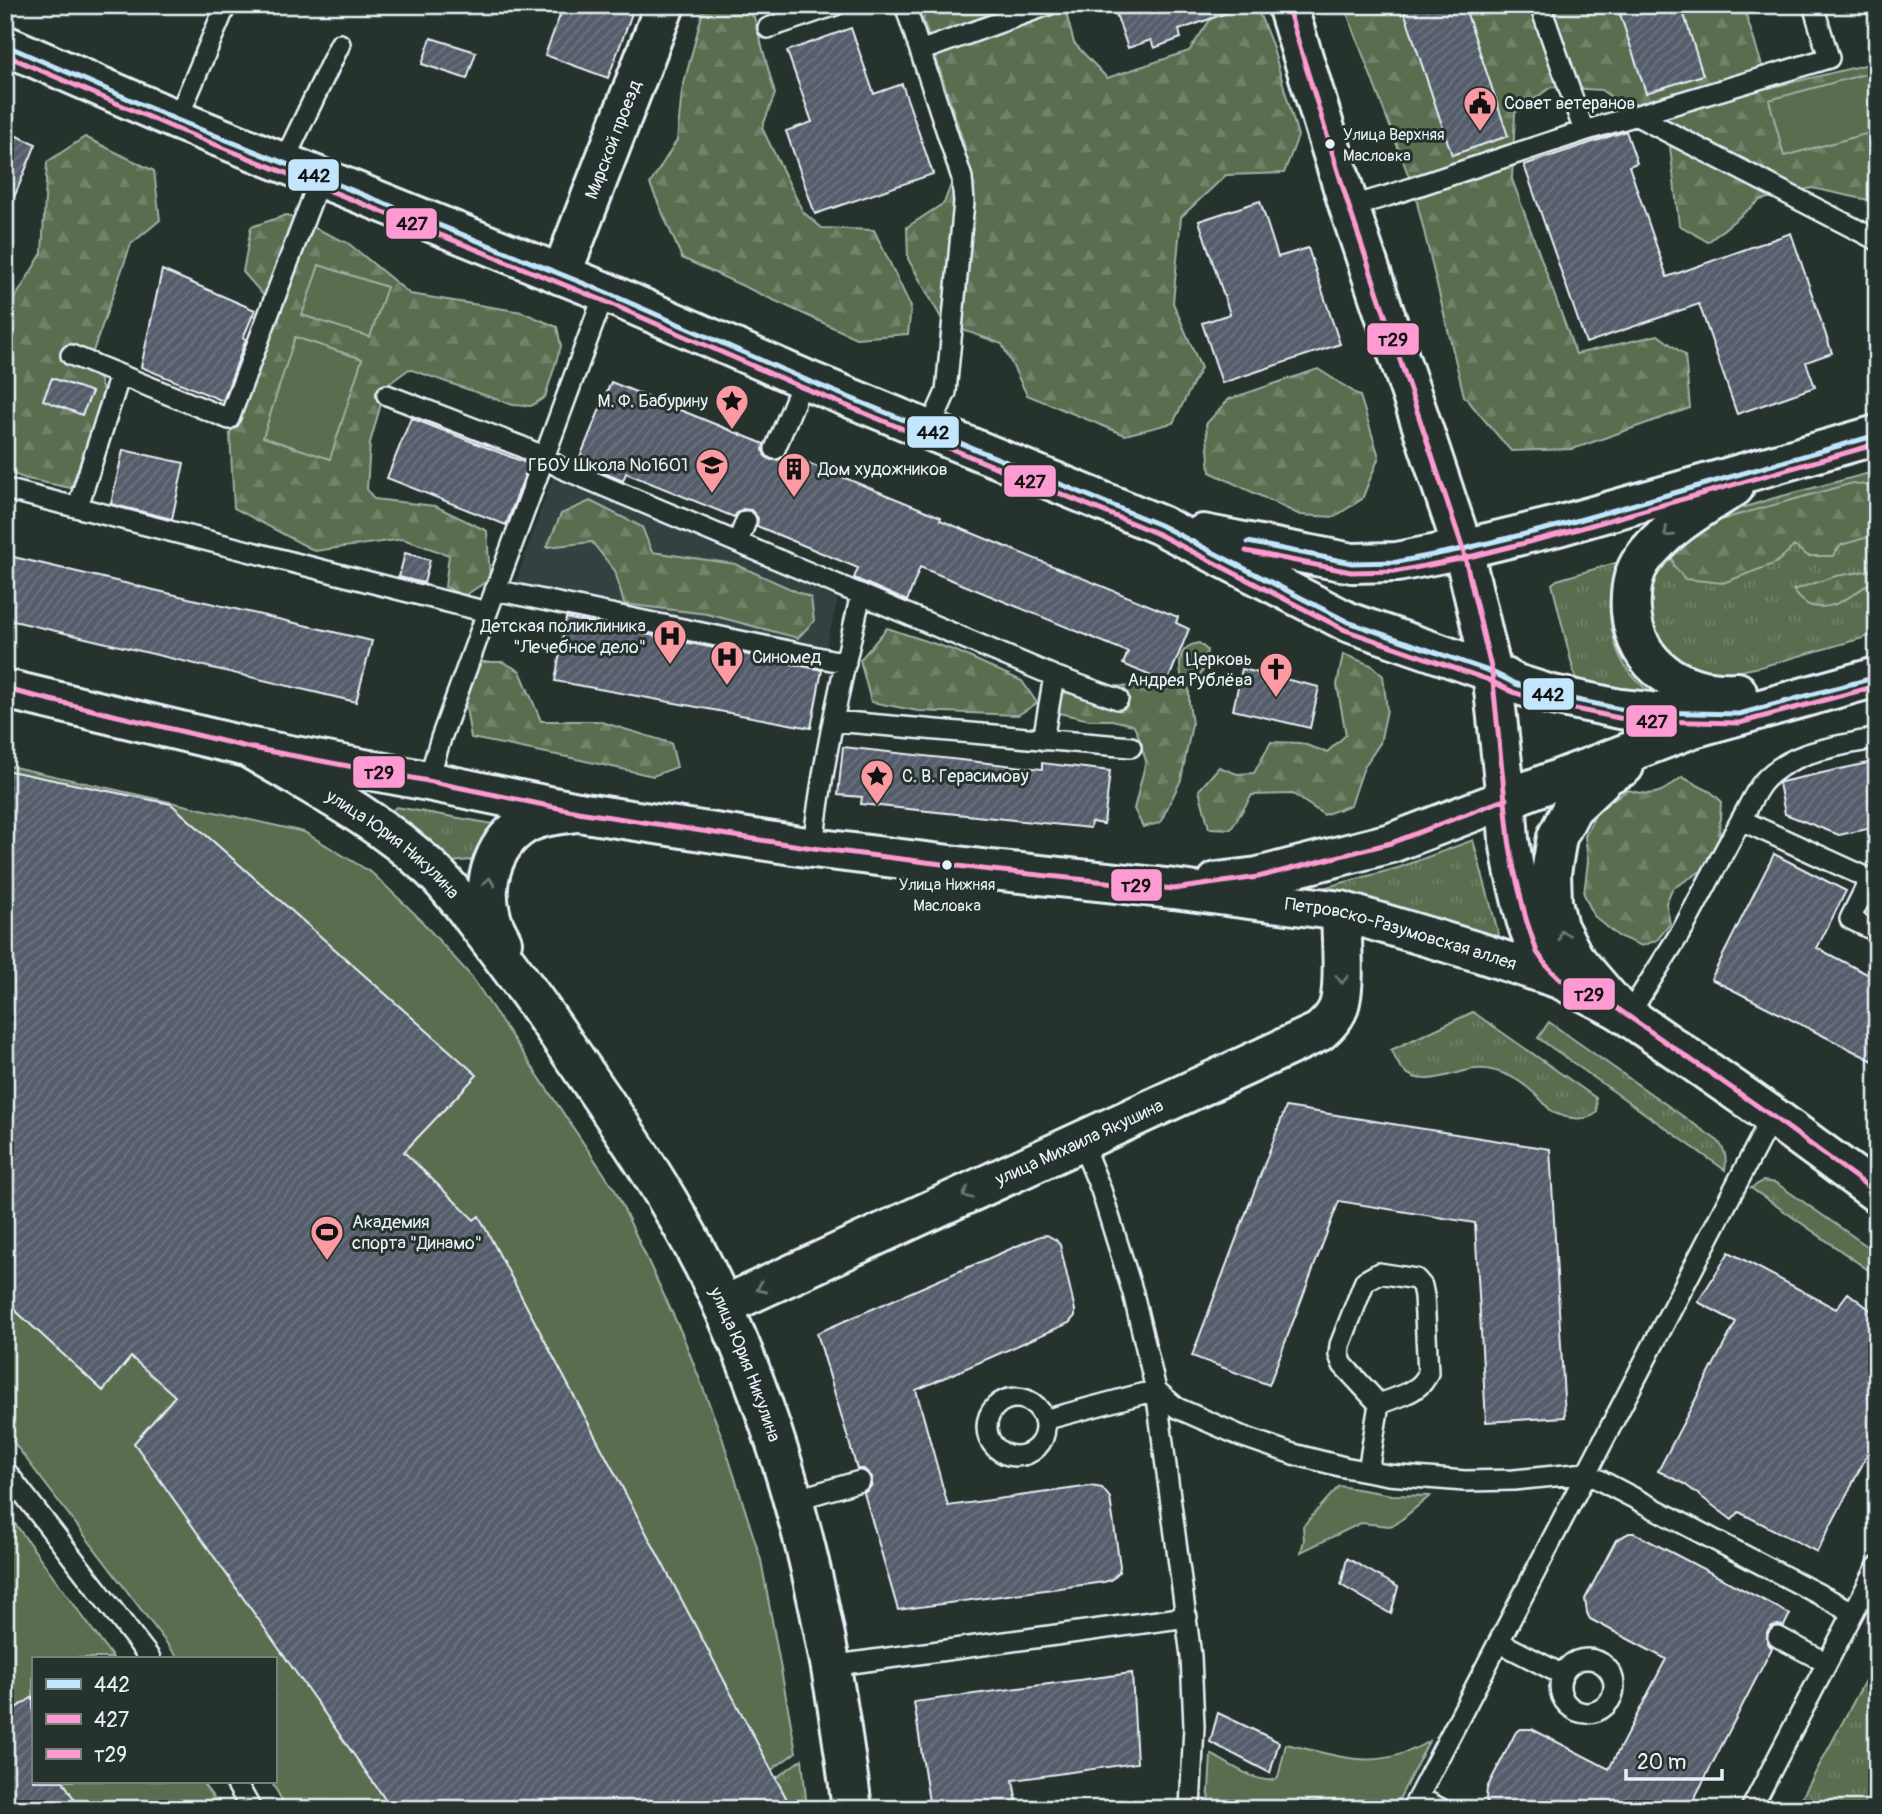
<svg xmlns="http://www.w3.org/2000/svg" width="1882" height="1814" font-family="Pangolin,sans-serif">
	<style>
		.built { fill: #344040 }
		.grass { fill: url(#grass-tufts); stroke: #a1afa4; stroke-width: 2 }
		.forest { fill: url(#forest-firs); stroke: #a1afa4; stroke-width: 2 }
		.park { fill: #5a6d50; stroke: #a1afa4; stroke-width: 2 }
		.building { fill: url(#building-hatch); stroke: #e8f1f8; stroke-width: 2 }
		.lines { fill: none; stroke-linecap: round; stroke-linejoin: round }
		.service-casing { stroke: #e8f1f8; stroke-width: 24 }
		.minor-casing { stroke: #e8f1f8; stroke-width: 44 }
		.tertiary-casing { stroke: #e8f1f8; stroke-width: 44 }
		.service { stroke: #26332d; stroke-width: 19 }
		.minor { stroke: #26332d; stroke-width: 38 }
		.tertiary { stroke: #26332d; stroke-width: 38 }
		.bus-1-casing { stroke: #26332d; stroke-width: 10 }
		.bus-2-casing { stroke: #26332d; stroke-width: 10 }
		.bus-3-casing { stroke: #26332d; stroke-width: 10 }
		.bus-1 { stroke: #c2e6ff; stroke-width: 5 }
		.bus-2 { stroke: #ff9ad2; stroke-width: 5 }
		.bus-3 { stroke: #ff9ad2; stroke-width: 5 }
		.oneway { stroke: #6a7674 }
		.bus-dot { fill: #e8f1f8; stroke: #26332d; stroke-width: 2.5 }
		.labels { text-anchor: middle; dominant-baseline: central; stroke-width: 6; stroke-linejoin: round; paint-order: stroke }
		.bus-label { font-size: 16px; fill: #e8f1f8; stroke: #26332d; text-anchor: start }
		.poi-label { font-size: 18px; fill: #e8f1f8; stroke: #26332d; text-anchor: start }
		.street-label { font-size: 18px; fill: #e8f1f8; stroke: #26332d }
		.line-badge { stroke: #26332d; stroke-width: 2.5 }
		.pale-badge-label { font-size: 19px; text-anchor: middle; font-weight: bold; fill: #111 }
	</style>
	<defs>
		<pattern id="grass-tufts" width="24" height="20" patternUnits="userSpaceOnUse" patternTransform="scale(1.75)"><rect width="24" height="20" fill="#5a6d50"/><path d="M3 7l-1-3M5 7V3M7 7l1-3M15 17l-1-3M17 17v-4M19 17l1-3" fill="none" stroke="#72826a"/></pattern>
		<pattern id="forest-firs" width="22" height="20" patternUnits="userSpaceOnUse" patternTransform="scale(1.75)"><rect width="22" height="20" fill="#5a6d50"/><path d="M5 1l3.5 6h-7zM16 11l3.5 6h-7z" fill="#72826a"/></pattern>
		<pattern id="building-hatch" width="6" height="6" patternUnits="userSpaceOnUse" patternTransform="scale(1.75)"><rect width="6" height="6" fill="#555d6b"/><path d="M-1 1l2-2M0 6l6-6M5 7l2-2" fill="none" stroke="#6d7581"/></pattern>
	</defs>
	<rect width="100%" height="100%" fill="#26332d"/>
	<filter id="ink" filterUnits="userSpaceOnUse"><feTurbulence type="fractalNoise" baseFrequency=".0143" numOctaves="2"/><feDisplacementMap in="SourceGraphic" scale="14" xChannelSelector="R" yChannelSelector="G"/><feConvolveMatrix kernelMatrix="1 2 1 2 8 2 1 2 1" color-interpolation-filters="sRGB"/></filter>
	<g filter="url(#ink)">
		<path class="built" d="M553,475l285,124 -13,52 -310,-66z"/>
		<path class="grass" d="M1877,471v163l-113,32 -42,9 -27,-4 -19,-10 -13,-12 -12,-19 -4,-52 63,-60 61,-19z
			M1615,563l3,1c-2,11 -7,21 -8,32 -2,21 3,51 15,70 6,10 17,19 26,28v2l-71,-12 -5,-7 -23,-93 5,-4z
			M396,807l97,17 3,6 -15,29 -40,4 -47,-48 -1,-5z
			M1473,840l28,103 -197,-50 94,-25z
			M1473,1012l123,86 1,13 -2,3c-10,8 -31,4 -42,-2 -6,-4 -10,-11 -15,-15 -10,-10 -23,-20 -36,-24 -9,-3 -18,-5 -27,-4 -23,3 -54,21 -73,0 -5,-5 -7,-13 -11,-19z
			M1549,1022l169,119c7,9 9,16 7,29l-187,-132z
			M1763,1181l13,2 101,70v23l-126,-88z
			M1877,1658v151h-81z
			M802,1759l5,50h-74z"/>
		<path class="forest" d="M714,5h19l21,12 21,77 -13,34 41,84 19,16 52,2 37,77 -3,27 -52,4 -174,-80 -32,-74 27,-44 5,-49 21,-80z
			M928,5h136l10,38 33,35 82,-27 23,-34 -4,-12h48l16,40 26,91 -14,37 -58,2 -45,42 -8,86 28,65 -28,55 -48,12 -98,-40 -25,-51 -58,-21 -36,-64 -1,-32 37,-24 21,-56 -42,-128z
			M1344,5h399l26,83 108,-26v145l-9,-7 -56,-12 -52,12 -52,42 -29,-17 -10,-87 -68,-48 -50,-3 -36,26 -3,66 64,175 82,-19 27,20 5,53 -117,41 -62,2 -47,-55 -50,-206z
			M85,137l69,34 6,49 -29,24 -41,116 8,15 8,26 -13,25 -22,62 -44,-9 -22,-8v-164l12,-12 25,-42 5,-91z
			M286,215l62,28 62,51 112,18 35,15 4,19 -16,51 -14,9 -18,-1 -104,-36 -23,17 -16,57 -3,46 7,10 61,7 52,25 3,48 -26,17 -19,-9 4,-32 -46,-16 -88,12 -81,-43 -4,-74 44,-127 -31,-35 8,-45z
			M1318,369l42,27 19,61 -17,42 -28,18 -34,-2 -90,-43 -4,-48 23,-25z
			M1853,483l17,3 7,12 -2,37 -34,10 -8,11h-25l-14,-10 -18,17 -53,20 -38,-4 -11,-13 -3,-14 13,-14 39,-19z
			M590,501l52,26 10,25 83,12 76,34 3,23 -16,17 -91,-24 -83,-10 -9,-33 -23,-29 -45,5 14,-33z
			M1873,570l-2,12c-17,12 -39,31 -62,23 -6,-2 -12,-10 -16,-15l43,-14z
			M887,628l69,23 66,30 15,22 -19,12 -100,-4 -47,-9 -11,-42z
			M1199,643l8,7 -2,16 -5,10 -8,5 -3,8v14l3,21 -11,56 -21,43 -17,4 -9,-18 12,-48 -9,-29 -4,-7 -21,-5h-22l-36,-8 5,-25 23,5 36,-6 42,3 16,-2 6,-8c-4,-17 -4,-33 17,-36z
			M1343,654l28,11 12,11 4,34 -7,33 -16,24 -13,38 -27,10 -31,-21 -41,1 -21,34 -22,-1 -10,-38 20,-23 18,7 17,-1 17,-31 29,1 27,9 19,-17 -9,-50z
			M480,662h23l17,9 21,50h57l73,22 6,24 -24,9 -86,-19 -96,-19 -7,-42z
			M1682,777l29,15 10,9 -2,40 -13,27 -34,21 -6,14 4,21 -13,16 -15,6 -24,-10 -24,-20 -10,-22 4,-33 -3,-25 13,-27 30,-19c26,8 34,3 54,-13z"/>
		<path class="park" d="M1869,73l8,27v31l-93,25 -15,-56z
			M319,265l68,22 -17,50 -68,-22z
			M295,337l67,22 -32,100 -67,-22z
			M5,765l299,67 68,41 43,41 56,62 144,214 67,144 40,103 39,123 35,192 -78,57h-431l-16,-28h4v-123h-97l-173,-227z
			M1339,1486l53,9 38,1 -34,28 -7,2 -28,-3 -60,29 3,-12 -1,-14z
			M5,1510l108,148h-80v123h168l21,28h-217z
			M1429,1741l-35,68c-15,0 -31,1 -46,0 -25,-2 -35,-16 -61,0h-79l3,-55c15,8 52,34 67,24l8,-34c54,12 91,29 143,-3z"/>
		<path class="building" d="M564,5h71l-27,73 -63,-23z
			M1113,5h125v4l-59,21 2,8 -27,10 -3,-8 -23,8z
			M1402,5h62l44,131 -56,19z
			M1617,5h64l22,70 -57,18z
			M851,28l23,66 28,-10 31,90 -118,40 -29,-83 26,-9 -25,-71z
			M431,38l45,14 -9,27 -45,-15z
			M5,131l31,13 -30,73h-1z
			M1626,131l11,32 -8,3 38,111 124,-44 41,120 -26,9 9,25 -78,27 -38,-110 -113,39 -62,-178z
			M1260,201l18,56 30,-9 32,96 -118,39 -20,-60 28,-9 -31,-93z
			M162,270l93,40 -12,28 3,1 -23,62 -82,-34z
			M52,378l40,14 -10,23 -39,-15z
			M611,382l153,62 -1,6 2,6 6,4 11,-1 4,-5 155,63 -1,3 238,97 -2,6 13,6 -22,54 -44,-19 5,-12 -208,-85 -13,34 -53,-23 4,-10 -101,-42 1,-8 -7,-8 -8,-1 -5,3 -4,5 -108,-44 -3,8 -45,-19z
			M411,418l118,46 -23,61 -119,-47z
			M123,450l61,13 -12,56 -61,-15z
			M405,553l25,7 -6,23 -25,-6z
			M5,555l367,86 -16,61 -351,-83z
			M566,618l256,52 -11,58 -256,-47z
			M1242,669l77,18 -9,41 -77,-18z
			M843,747l199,22v-6l68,8 -6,53 -13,-2 -1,6 -229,-24 1,-7 -24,-2z
			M1877,761v66l-38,8 -54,-21 -6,-31 2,-1z
			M5,770l166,34 306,271 -73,77 70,68 5,-4 313,593h-400l-258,-366 41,-47 -44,-39 -28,34 -98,-90z
			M1774,854l72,37 -29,57 60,31v84l-166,-84z
			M1286,1107l264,42 15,268 -79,5 -11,-199 -136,-22 -70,184 -77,-29z
			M1047,1235l9,5 4,5 15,65v6l-6,7 -153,67 32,116 143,-20 11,2 8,10 10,68 -1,6 -8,8 -7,2 -206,28 -34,-117 4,-3 4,-5v-8l-8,-8h-7l-40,-136 223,-97z
			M1729,1252l107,57 12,-16 29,22v121l-60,116 -78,-40 -7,8 -49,-37 -25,-12 78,-149 -38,-20z
			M1629,1533h5l156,81 -6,12 -6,-1 -6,1 -5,6v11l5,5 -83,161h-199l-4,-10 1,-11 29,-56 5,-3h11l77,40 57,-110 -76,-40 -3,-6 -2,-14 31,-59z
			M1347,1558l51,29 -7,27 -50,-29z
			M1132,1673l5,90 -124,17 5,29h-88l-16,-107z
			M33,1697v84h30l17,28h-75v-94z
			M1218,1713l61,29 -9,31 -60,-31z"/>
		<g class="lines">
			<defs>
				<path id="service" d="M905,5l57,173 2,24 -18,190 -17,38
					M1540,5l44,126
					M768,28l68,-23
					M920,51l128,-46
					M1637,116l240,124
					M177,120l49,-115
					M283,163l57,-119
					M1349,207l38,-11 197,-65 245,-73 -16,-53
					M71,355l158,64 91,-241
					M387,395l133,51 24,11 17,11 493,208 64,23
					M775,449l29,-70
					M5,489l482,123
					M78,506l42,-131
					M738,542l8,-21
					M495,590l351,73
					M834,721l297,26
					M1043,740l11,-64
					M428,781l13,-43 164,-446
					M1741,820c7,-12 13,-27 22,-38 28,-32 74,-35 114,-44
					M813,848c9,-86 29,-171 48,-254
					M1628,1016l56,-89 57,-107 129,59 -20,40 27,13
					M1081,1141l20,49 32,103 23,97 35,266 3,70 -4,83
					M987 1427a29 29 0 1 1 58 0a29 29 0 1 1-58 0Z
					M1044,1420l112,-30 21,18 64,28 52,18 51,13 44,8 77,6 49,-1 72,-7 267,139
					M5,1470l145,188
					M1368,1471l11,-67c17,-7 43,-12 49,-31l-4,-77 -2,-10 -6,-7 -37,-6 -14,8 -3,7 -22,57 -1,10 4,10 36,39
					M794,1500l66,-19
					M1778,1637l49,26
					M1499,1642l64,33
					M1560 1686a27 27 0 1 1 54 0a27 27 0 1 1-54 0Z
					M830,1666l357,-49
					M235,1781l16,28
					M1418,1797l23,12
					M1412,1809l360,-693
					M1751,1809l126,-242"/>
				<g id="minor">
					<path id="s1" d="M561,275l104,-270"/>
					<path id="s2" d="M252,750c61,36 127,70 179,119 17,16 31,35 45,53 30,39 59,78 86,118 59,85 119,172 161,266 72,159 108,330 129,503"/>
					<path d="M502,942c-4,-8 -9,-16 -11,-25 -10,-36 4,-78 38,-95 15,-7 32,-8 49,-10"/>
					<path id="s3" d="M723,1306l596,-274c7,-6 14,-13 18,-21 10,-21 4,-75 4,-100"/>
				</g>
				<g id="tertiary">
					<path d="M1287,5l62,202 114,342 29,123 14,127 3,41 5,29 12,50 11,33 9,13 14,14"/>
					<path d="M5,45l172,75 428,172 199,87 356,146 188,97 144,50 24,12 32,10 72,15 30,3 89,2"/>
					<path d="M1734,487c-33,21 -69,41 -92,73 -10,14 -12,34 -11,51 5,57 52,84 106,81"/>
					<path d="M1203,534l149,29 45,-1 66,-13 95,-23 319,-91"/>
					<path id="s4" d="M5,689l242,58 181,34 150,31 235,36 169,21 192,20 167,22 137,41 82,27 58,30"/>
					<path d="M1624,766l-17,9 -35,33 -15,29 -6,36 1,29 6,25 16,31 44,51 154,107 105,77"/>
					<path d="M1217,882l41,-5 133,-34 302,-115 184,-51"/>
				</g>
			</defs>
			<use href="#service" class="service-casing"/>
			<use href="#minor" class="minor-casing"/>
			<use href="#tertiary" class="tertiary-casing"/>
			<use href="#service" class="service"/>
			<use href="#minor" class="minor"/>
			<use href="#tertiary" class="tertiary"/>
			<defs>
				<path id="bus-1" d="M5,45l172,75 428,172 199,87 356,146 188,97 144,50 24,12 32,10 72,15 30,3 89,2 138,-37
					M1248,542l104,21 45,-1 66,-13 95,-23 319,-91"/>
				<path id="bus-2" d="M5,55l169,73 428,172 199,87 355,146 189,97 144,50 24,12 33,11 73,15 31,3 89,2 138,-37
					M1246,551l105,21 48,-1 66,-13 95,-24 317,-90"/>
				<path id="bus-3" d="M1287,5l62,202 114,342 29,123 17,168 5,29 12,50 11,33 9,13 14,14 58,30 154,107 105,77
					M5,689l242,58 181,34 150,31 235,36 169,21 192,20 84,-12 133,-34 115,-44"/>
			</defs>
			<use href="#bus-1" class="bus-1-casing"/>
			<use href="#bus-2" class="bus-2-casing"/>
			<use href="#bus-3" class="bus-3-casing"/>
			<use href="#bus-1" class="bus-1"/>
			<use href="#bus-2" class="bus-2"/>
			<use href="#bus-3" class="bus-3"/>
		</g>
		<defs><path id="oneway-chevron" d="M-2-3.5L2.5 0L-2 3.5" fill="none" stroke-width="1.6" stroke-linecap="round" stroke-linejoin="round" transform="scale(1.75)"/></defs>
		<g class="oneway">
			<use href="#oneway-chevron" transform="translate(1668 533) rotate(138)"/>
			<use href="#oneway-chevron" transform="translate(489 882) rotate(-83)"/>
			<use href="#oneway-chevron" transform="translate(1563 935) rotate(-115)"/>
			<use href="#oneway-chevron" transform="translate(1342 979) rotate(90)"/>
			<use href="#oneway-chevron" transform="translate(967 1194) rotate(155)"/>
			<use href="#oneway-chevron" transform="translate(761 1288) rotate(156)"/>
		</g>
	</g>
	<defs>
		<symbol id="civic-pin" viewBox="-11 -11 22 30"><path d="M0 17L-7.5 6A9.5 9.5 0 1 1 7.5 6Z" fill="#ff9aa2" stroke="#26332d"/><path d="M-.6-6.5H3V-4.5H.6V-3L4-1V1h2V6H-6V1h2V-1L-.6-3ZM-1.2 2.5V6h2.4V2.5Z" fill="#111"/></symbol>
		<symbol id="sight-pin" viewBox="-11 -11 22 30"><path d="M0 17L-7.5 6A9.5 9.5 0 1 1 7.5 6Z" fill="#ff9aa2" stroke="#26332d"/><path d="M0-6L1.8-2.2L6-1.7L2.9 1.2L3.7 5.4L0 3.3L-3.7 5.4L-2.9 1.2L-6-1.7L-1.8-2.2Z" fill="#111"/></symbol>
		<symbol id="school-pin" viewBox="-11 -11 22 30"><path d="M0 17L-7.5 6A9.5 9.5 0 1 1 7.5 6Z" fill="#ff9aa2" stroke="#26332d"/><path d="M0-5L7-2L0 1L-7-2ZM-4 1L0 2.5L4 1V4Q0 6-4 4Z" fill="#111"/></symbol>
		<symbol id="building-pin" viewBox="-11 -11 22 30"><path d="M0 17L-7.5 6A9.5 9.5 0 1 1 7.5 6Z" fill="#ff9aa2" stroke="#26332d"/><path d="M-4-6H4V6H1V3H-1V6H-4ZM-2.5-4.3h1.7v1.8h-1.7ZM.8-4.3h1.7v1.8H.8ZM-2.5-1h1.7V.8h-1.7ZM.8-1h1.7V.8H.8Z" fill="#111"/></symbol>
		<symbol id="hospital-pin" viewBox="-11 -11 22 30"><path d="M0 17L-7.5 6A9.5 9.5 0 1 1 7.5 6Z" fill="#ff9aa2" stroke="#26332d"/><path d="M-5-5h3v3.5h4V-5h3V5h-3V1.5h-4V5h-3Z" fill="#111"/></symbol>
		<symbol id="church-pin" viewBox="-11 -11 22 30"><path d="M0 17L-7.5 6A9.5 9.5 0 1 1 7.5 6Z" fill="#ff9aa2" stroke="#26332d"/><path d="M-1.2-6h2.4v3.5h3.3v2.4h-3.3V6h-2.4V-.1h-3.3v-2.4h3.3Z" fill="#111"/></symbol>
		<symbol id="stadium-pin" viewBox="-11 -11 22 30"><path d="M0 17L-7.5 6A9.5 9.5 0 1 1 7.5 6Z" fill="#ff9aa2" stroke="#26332d"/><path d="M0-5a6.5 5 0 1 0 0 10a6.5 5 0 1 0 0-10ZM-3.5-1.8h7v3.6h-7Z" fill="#111"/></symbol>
	</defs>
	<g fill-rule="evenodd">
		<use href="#civic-pin" x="1461" y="84" width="38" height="52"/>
		<use href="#sight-pin" x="713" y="382" width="38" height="52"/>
		<use href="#school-pin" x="693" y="446" width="38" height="52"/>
		<use href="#building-pin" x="775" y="450" width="38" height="52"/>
		<use href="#hospital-pin" x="651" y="617" width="38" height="52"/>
		<use href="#hospital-pin" x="708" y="638" width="38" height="52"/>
		<use href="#church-pin" x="1257" y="650" width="38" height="52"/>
		<use href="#sight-pin" x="858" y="757" width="38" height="52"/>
		<use href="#stadium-pin" x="308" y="1213" width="38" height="52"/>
	</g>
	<g class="bus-dot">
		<circle cx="1330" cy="144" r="6"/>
		<circle cx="947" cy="865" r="6"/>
	</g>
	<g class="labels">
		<g class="bus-label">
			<text x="1343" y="135">Улица Верхняя<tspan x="1343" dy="21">Масловка</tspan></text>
			<text x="947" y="885" text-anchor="middle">Улица Нижняя<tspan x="947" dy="21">Масловка</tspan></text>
		</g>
		<g class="poi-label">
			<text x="1504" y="103">Совет ветеранов</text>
			<text x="708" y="401" text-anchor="end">М. Ф. Бабурину</text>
			<text x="688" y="465" text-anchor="end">ГБОУ Школа №1601</text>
			<text x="818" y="469">Дом художников</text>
			<text x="646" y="626" text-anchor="end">Детская поликлиника<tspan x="646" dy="21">"Лечебное дело"</tspan></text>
			<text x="752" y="657">Синомед</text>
			<text x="1252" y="659" text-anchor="end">Церковь<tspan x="1252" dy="21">Андрея Рублёва</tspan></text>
			<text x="902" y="776">С. В. Герасимову</text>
			<text x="352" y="1222">Академия<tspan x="352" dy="21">спорта "Динамо"</tspan></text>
		</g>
		<g class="street-label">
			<text stroke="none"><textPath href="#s1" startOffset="145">Мирской проезд</textPath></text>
			<text stroke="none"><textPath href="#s2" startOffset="170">улица Юрия Никулина</textPath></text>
			<text stroke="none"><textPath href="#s4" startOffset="1419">Петровско-Разумовская аллея</textPath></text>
			<text stroke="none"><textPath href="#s3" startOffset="392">улица Михаила Якушина</textPath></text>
			<text stroke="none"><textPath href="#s2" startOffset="805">улица Юрия Никулина</textPath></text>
		</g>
	</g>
	<g class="line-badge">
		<rect x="287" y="158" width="53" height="34" rx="7" fill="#c2e6ff"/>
		<rect x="385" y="207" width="53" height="33" rx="7" fill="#ff9ad2"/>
		<rect x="1366" y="322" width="54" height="34" rx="7" fill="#ff9ad2"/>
		<rect x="906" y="415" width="54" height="34" rx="7" fill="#c2e6ff"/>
		<rect x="1003" y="464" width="54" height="34" rx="7" fill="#ff9ad2"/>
		<rect x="1522" y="677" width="53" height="34" rx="7" fill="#c2e6ff"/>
		<rect x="1625" y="704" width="53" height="34" rx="7" fill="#ff9ad2"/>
		<rect x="352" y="755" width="54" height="34" rx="7" fill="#ff9ad2"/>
		<rect x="1110" y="868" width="53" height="34" rx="7" fill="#ff9ad2"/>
		<rect x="1562" y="977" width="54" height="34" rx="7" fill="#ff9ad2"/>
	</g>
	<g class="pale-badge-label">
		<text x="314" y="182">442</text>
		<text x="412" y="230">427</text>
		<text x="1393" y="346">т29</text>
		<text x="933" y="439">442</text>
		<text x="1030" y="488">427</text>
		<text x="1548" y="701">442</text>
		<text x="1652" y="728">427</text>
		<text x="379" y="779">т29</text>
		<text x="1136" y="892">т29</text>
		<text x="1589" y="1001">т29</text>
	</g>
	<rect width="1882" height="1814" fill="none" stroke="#26332d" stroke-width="28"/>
	<rect x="14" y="14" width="1854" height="1786" fill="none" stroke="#e8f1f8" stroke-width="2.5" filter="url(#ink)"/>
	<rect x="32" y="1657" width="245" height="126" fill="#26332d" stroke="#747f7e" stroke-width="2"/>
	<rect x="46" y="1679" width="35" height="10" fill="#c2e6ff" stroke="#747f7e" stroke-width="2"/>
	<text x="94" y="1692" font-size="21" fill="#e8f1f8">442</text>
	<rect x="46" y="1714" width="35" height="10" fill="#ff9ad2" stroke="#747f7e" stroke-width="2"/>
	<text x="94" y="1727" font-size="21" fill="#e8f1f8">427</text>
	<rect x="46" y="1749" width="35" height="10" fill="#ff9ad2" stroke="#747f7e" stroke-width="2"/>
	<text x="94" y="1762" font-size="21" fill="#e8f1f8">т29</text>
	<path d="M1626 1769v10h96v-10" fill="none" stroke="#e8f1f8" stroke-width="3.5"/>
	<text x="1637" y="1769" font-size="21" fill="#e8f1f8" stroke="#26332d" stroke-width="5" paint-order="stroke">20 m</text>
</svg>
